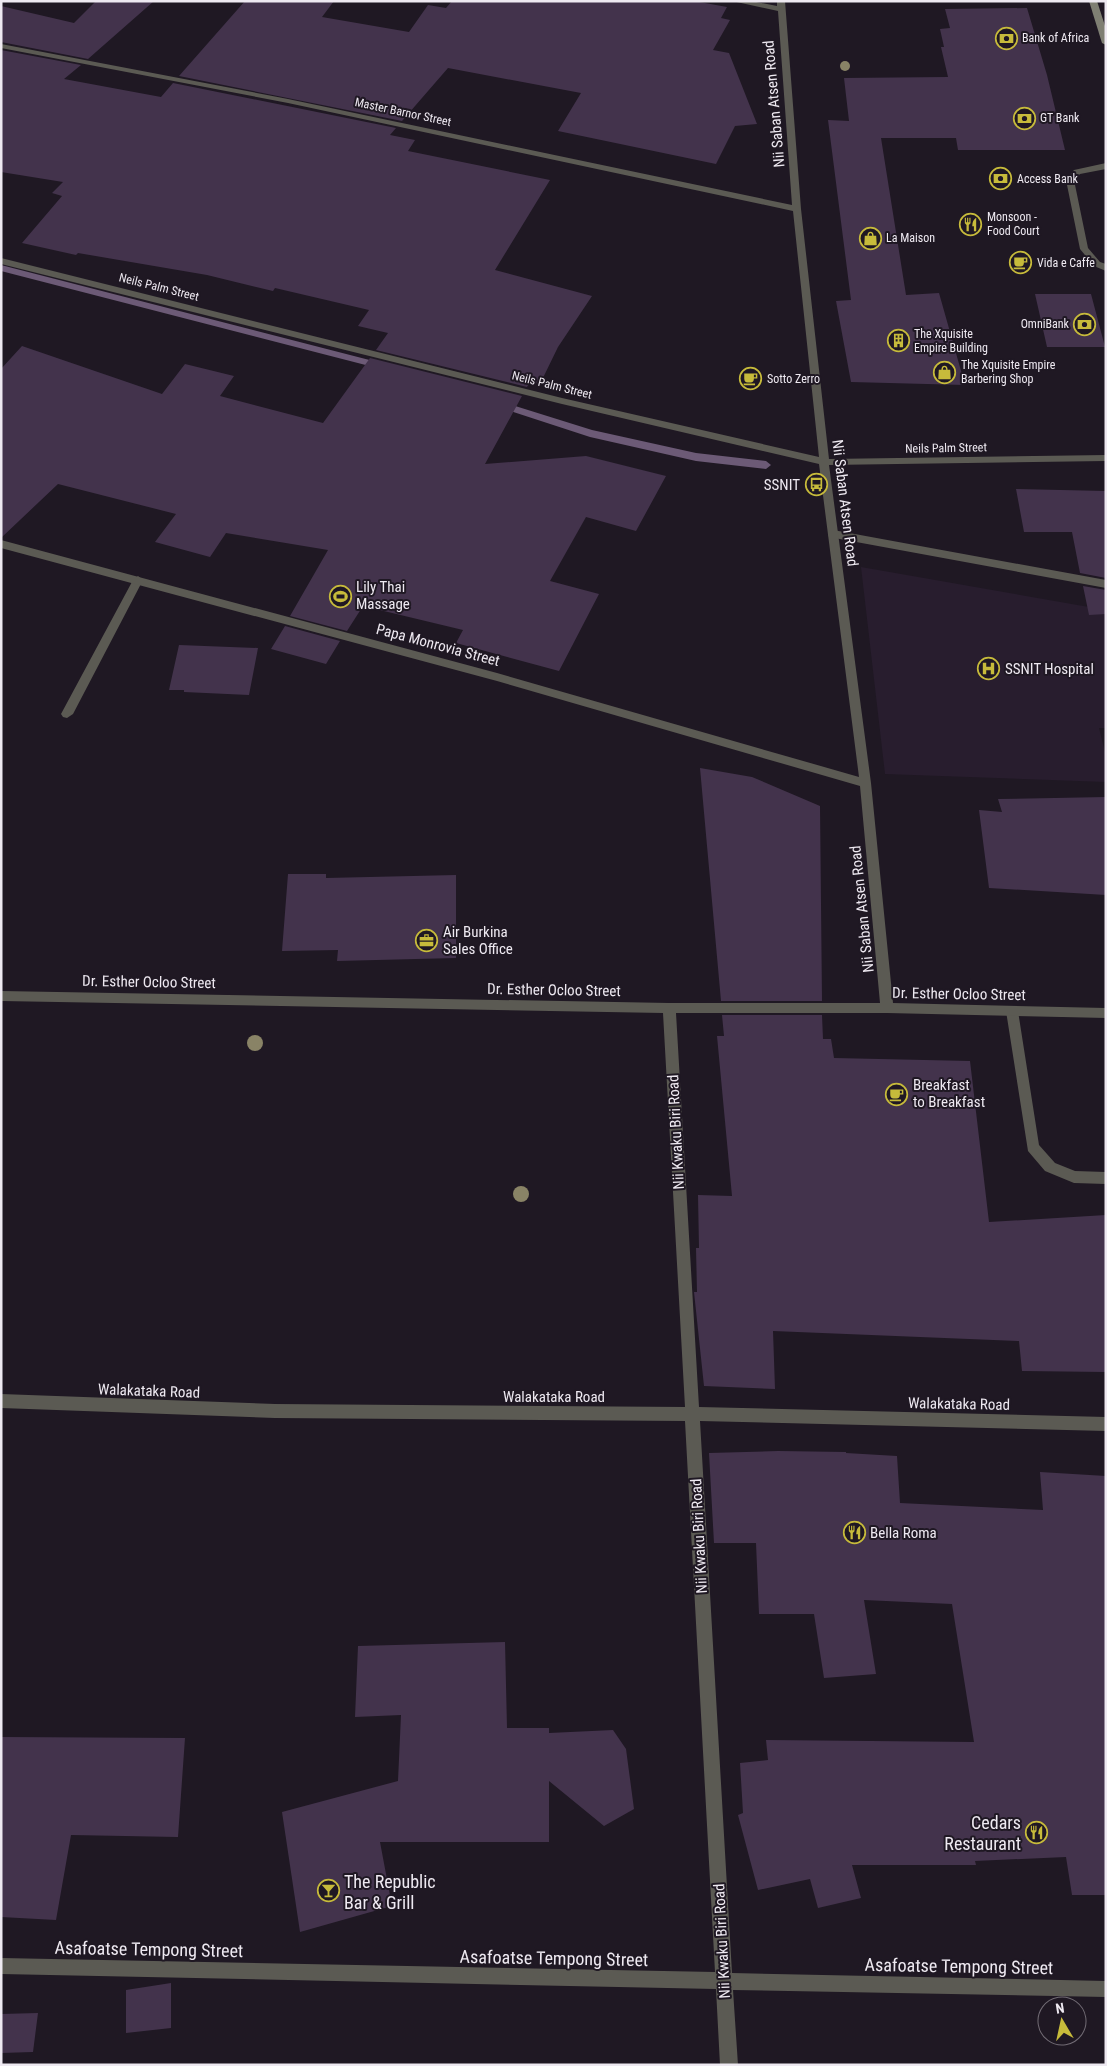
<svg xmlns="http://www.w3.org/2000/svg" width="1107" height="2066" font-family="'Roboto Condensed',sans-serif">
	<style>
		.built { fill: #281d2e }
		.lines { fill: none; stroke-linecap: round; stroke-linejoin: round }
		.stream { fill: #6c5a76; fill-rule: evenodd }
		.building { fill: #43334c }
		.service { fill: #5b5a53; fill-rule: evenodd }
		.minor { fill: #5b5a53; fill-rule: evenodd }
		.secondary { fill: #7f7f73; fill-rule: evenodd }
		.tree { fill: #898366 }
		.labels { text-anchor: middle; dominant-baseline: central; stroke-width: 4; stroke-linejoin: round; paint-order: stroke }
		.far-poi-label { font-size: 12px; fill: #eee9f1; stroke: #1f1823; text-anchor: start }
		.far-street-label { font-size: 12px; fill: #eee9f1; stroke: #1f1823 }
		.street-label { font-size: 15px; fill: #eee9f1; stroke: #1f1823 }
		.poi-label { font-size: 15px; fill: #eee9f1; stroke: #1f1823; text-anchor: start }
		.near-poi-label { font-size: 18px; fill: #eee9f1; stroke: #1f1823; text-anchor: end }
		.near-street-label { font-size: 18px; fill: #eee9f1; stroke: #1f1823 }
	</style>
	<rect width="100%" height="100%" fill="#1f1823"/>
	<path class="built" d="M861,567l245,43v118h-7l7,28v26l-221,-8z"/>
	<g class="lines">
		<path class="stream" d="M1,265l384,99 5,3 -5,3 -384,-99z
			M499,401l93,29 104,23 70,8 5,4 -5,4 -70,-8 -106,-24 -95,-31 -1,-2z"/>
	</g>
	<path class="building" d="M96,1h58l-66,58 -87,-17v-36l73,17z
		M245,1h89l-12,16 87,15 19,-27 18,3 6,-7h242l33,6 -6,11 9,2 -17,30 16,3 28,71 -22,2 -19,38 -158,-33 23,-38 -133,-25 -46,53 -223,-45z
		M1027,8l20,67 18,75h-107l-2,-12h-75l25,157 33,-2 26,92 -114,-3 -15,-81 15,-1 -23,-180 21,1 -5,-43 104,-1 -7,-30h3l-4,-18 10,-1 -5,-19z
		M1,50l80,15 -17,14 97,18 12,-14 223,45 -6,7 25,5 -7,11 142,29 -55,90 97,26 -34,51 -18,37 -10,-2 -3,5 -151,-37 12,-17 -30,-7 11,-16 -94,-22 -2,3 -66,-16 -129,-22 -2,2 -54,-12 40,-47 -10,-3 11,-11 -62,-10z
		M1035,294h56l14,53h-58z
		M22,346l140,48 23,-30 49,12 -14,20 103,27 47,-65 152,38 -37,68 101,-8 80,20 -30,55 -50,-14 -36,64 49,13 -40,77 -103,-28 7,-13 -100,-24 -16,25 -57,-15 38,-66 -102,-17 -16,24 -55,-15 21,-28 -118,-30 -57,54v-169z
		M1016,489l90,2v87l-26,-5 -8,-41h-48z
		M1083,586l23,4v24l-17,1z
		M285,626l55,15 -14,23 -55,-15z
		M179,645l79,3 -9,47 -65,-3v-2h-15z
		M700,768l52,9 68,29 2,195h-101z
		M1106,797v98l-117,-7 -10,-78 23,2 -4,-13z
		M288,874h38v4l130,-3v83l-119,3 1,-11 -56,1z
		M722,1015h100l1,24h8l3,19 136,3 19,161 117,-7v157l-84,-1 -3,-30 -246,-10 2,58 -71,-3 -10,-94h3l-1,-44h3l-1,-53 34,1 -15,-160h7z
		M778,1451l68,1v1l51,3 3,47 143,7 -3,-38 66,4v419h-34l-6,-38 -91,4 1,4h-124l9,33 -43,10 -8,-29 -52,11 -20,-75 5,-2 -3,-50 28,-3 -2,-20 208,2 -22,-138 -88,-4 12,74 -52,4 -10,-64h-55l-3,-71h-42l-5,-90z
		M505,1642l2,86h42v5l64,-3 13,19 8,60 -30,17 -55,-45v61h-169l12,64 -92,26 -18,-120 116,-31 3,-66 -46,2 3,-71z
		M1,1737l184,1 -7,99 -107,-2 -15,85 -55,-3z
		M171,1983v45l-45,5v-43z
		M38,2013l-5,39 -32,1v-39z"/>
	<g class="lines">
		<path class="service" d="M1106,163v6l-26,5 -6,6 14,68 12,14 6,2v7l-12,-5 -14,-17 -14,-69 8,-10z
			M833,530l273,50v8l-277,-51 -1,-3z
			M138,576l5,4 -70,134 -6,4 -4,-1 -2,-3 72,-134z
			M1012,1006l4,1 2,4 21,134 16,18 20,8 31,1v12l-32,-1 -29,-12 -17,-20 -22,-140 2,-4z"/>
		<path class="minor" d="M732,1h19l26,5v-5h8l16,208 28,250 277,-4v6l-277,4 42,318 22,220 213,5v10l-219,-5h-211l23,394 407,10v14l-406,-10 32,552 374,8v16l-373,-7 5,75h-18l-4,-76 -715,-15v-16l714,14 -30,-551 -410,-3 -274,-10v-14l274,10 410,3 -22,-394 -662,-12v-10l668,12h211l-20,-217 -363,-105 -496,-133v-8l496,133 362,104 -40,-313 -257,-60 -561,-140v-6l561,140 257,59 -26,-246 -505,-108 -287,-55v-4l287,55 504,106 -14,-194z"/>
		<path class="secondary" d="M1089,1h8l9,28v16l-4,-2z"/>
	</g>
	<g class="tree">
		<circle cx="845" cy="66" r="5"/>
		<circle cx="255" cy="1043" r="8"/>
		<circle cx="521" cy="1194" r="8"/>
	</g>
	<defs>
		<symbol id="bank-ring" viewBox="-11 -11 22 22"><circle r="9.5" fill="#1f1823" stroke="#c7bb3b" stroke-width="1.5"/><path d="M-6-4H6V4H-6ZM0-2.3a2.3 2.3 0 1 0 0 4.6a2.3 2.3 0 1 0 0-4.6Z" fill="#c7bb3b"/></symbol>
		<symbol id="restaurant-ring" viewBox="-11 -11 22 22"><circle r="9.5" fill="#1f1823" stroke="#c7bb3b" stroke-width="1.5"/><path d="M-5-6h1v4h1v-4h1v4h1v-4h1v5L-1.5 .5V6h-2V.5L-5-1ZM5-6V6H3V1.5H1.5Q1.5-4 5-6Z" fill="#c7bb3b"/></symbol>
		<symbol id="shop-ring" viewBox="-11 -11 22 22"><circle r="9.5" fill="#1f1823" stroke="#c7bb3b" stroke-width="1.5"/><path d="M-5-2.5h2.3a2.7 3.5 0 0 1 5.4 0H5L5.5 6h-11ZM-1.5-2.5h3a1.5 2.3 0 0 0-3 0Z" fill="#c7bb3b"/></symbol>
		<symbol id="cafe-ring" viewBox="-11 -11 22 22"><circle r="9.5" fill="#1f1823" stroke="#c7bb3b" stroke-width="1.5"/><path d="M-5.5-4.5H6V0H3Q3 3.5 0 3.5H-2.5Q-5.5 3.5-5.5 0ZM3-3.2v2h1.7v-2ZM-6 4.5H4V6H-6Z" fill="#c7bb3b"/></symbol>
		<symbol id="building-ring" viewBox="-11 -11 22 22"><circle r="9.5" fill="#1f1823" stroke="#c7bb3b" stroke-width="1.5"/><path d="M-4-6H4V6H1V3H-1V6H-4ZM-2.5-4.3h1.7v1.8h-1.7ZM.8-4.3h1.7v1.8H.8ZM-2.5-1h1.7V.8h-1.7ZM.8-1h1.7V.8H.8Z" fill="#c7bb3b"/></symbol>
		<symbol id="bus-ring" viewBox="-11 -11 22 22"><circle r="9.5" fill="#1f1823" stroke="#c7bb3b" stroke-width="1.5"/><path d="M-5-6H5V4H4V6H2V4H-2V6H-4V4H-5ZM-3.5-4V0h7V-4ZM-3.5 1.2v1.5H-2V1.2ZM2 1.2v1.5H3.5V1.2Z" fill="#c7bb3b"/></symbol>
		<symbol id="stadium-ring" viewBox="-11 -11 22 22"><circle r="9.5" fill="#1f1823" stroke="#c7bb3b" stroke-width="1.5"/><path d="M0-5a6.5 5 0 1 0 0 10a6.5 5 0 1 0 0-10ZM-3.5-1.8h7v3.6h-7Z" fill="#c7bb3b"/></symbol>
		<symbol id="hospital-ring" viewBox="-11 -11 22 22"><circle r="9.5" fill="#1f1823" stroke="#c7bb3b" stroke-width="1.5"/><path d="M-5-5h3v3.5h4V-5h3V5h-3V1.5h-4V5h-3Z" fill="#c7bb3b"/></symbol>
		<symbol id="office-ring" viewBox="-11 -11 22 22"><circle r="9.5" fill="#1f1823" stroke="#c7bb3b" stroke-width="1.5"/><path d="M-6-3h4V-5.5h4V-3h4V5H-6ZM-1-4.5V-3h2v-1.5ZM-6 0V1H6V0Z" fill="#c7bb3b"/></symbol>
		<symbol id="bar-ring" viewBox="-11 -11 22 22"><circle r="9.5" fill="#1f1823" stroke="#c7bb3b" stroke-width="1.5"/><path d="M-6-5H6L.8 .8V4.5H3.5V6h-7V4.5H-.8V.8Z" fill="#c7bb3b"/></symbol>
	</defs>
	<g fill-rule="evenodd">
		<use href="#bank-ring" x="994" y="26" width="25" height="25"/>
		<use href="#bank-ring" x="1012" y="106" width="25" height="25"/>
		<use href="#bank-ring" x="988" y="166" width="25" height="25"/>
		<use href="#restaurant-ring" x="958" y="212" width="25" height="25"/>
		<use href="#shop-ring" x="858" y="226" width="25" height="25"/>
		<use href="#cafe-ring" x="1008" y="250" width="25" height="25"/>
		<use href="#bank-ring" x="1072" y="312" width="25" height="25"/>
		<use href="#building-ring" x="886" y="328" width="25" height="25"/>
		<use href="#shop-ring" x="932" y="360" width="25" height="25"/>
		<use href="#cafe-ring" x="738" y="366" width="25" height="25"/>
		<use href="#bus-ring" x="804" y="472" width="25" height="25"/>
		<use href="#stadium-ring" x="328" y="584" width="25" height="25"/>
		<use href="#hospital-ring" x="976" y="656" width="25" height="25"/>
		<use href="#office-ring" x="414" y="928" width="25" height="25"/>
		<use href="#cafe-ring" x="884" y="1082" width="25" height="25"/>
		<use href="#restaurant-ring" x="842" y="1520" width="25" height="25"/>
		<use href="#restaurant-ring" x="1024" y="1820" width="25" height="25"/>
		<use href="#bar-ring" x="316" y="1878" width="25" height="25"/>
	</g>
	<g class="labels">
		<g class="far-poi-label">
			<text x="1022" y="38">Bank of Africa</text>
			<text x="1040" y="118">GT Bank</text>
			<text x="1017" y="179">Access Bank</text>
			<text x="987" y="217">Monsoon -<tspan x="987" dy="14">Food Court</tspan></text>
			<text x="886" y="238">La Maison</text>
			<text x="1037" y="263">Vida e Caffe</text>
			<text x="1069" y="324" text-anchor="end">OmniBank</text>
			<text x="914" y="334">The Xquisite<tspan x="914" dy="14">Empire Building</tspan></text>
			<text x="961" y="365">The Xquisite Empire<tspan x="961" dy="14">Barbering Shop</tspan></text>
			<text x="767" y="379">Sotto Zerro</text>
		</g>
		<g class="far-street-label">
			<text transform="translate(403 112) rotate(12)">Master Barnor Street</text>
			<text transform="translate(159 287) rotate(14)">Neils Palm Street</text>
			<text transform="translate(552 385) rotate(14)">Neils Palm Street</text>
			<text transform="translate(946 448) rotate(-1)">Neils Palm Street</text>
		</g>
		<g class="street-label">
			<text transform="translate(774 104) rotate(-95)">Nii Saban Atsen Road</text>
			<text transform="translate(845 503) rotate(83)">Nii Saban Atsen Road</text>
			<text transform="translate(438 645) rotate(15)">Papa Monrovia Street</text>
			<text transform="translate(862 909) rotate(-96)">Nii Saban Atsen Road</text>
			<text transform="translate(149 982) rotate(1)">Dr. Esther Ocloo Street</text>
			<text transform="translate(554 990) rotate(1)">Dr. Esther Ocloo Street</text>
			<text transform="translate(959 994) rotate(1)">Dr. Esther Ocloo Street</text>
			<text transform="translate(676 1132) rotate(-93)">Nii Kwaku Biri Road</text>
			<text transform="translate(149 1391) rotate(2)">Walakataka Road</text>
			<text x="554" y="1397">Walakataka Road</text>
			<text transform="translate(959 1404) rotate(1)">Walakataka Road</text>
			<text transform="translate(699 1536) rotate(-93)">Nii Kwaku Biri Road</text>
			<text transform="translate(722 1941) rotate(-93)">Nii Kwaku Biri Road</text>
		</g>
		<g class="poi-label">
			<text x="800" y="485" text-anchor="end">SSNIT</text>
			<text x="356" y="587">Lily Thai<tspan x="356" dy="17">Massage</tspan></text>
			<text x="1005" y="669">SSNIT Hospital</text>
			<text x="443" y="932">Air Burkina<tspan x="443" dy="17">Sales Office</tspan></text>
			<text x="913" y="1085">Breakfast<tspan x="913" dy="17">to Breakfast</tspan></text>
			<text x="870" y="1533">Bella Roma</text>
		</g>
		<g class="near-poi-label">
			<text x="1021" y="1822">Cedars<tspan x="1021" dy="21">Restaurant</tspan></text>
			<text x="344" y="1881" text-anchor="start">The Republic<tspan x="344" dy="21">Bar &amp; Grill</tspan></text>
		</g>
		<g class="near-street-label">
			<text transform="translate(149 1949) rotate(1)">Asafoatse Tempong Street</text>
			<text transform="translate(554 1958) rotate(1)">Asafoatse Tempong Street</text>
			<text transform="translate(959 1966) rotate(1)">Asafoatse Tempong Street</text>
		</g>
	</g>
	<rect width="1107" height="2066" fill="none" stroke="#eee9f1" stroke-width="5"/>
	<g transform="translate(1062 2021) rotate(351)"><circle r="24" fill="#1f1823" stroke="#726c75"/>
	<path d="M0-4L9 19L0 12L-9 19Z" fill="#c7bb3b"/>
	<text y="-8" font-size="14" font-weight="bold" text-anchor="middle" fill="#eee9f1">N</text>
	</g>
</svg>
